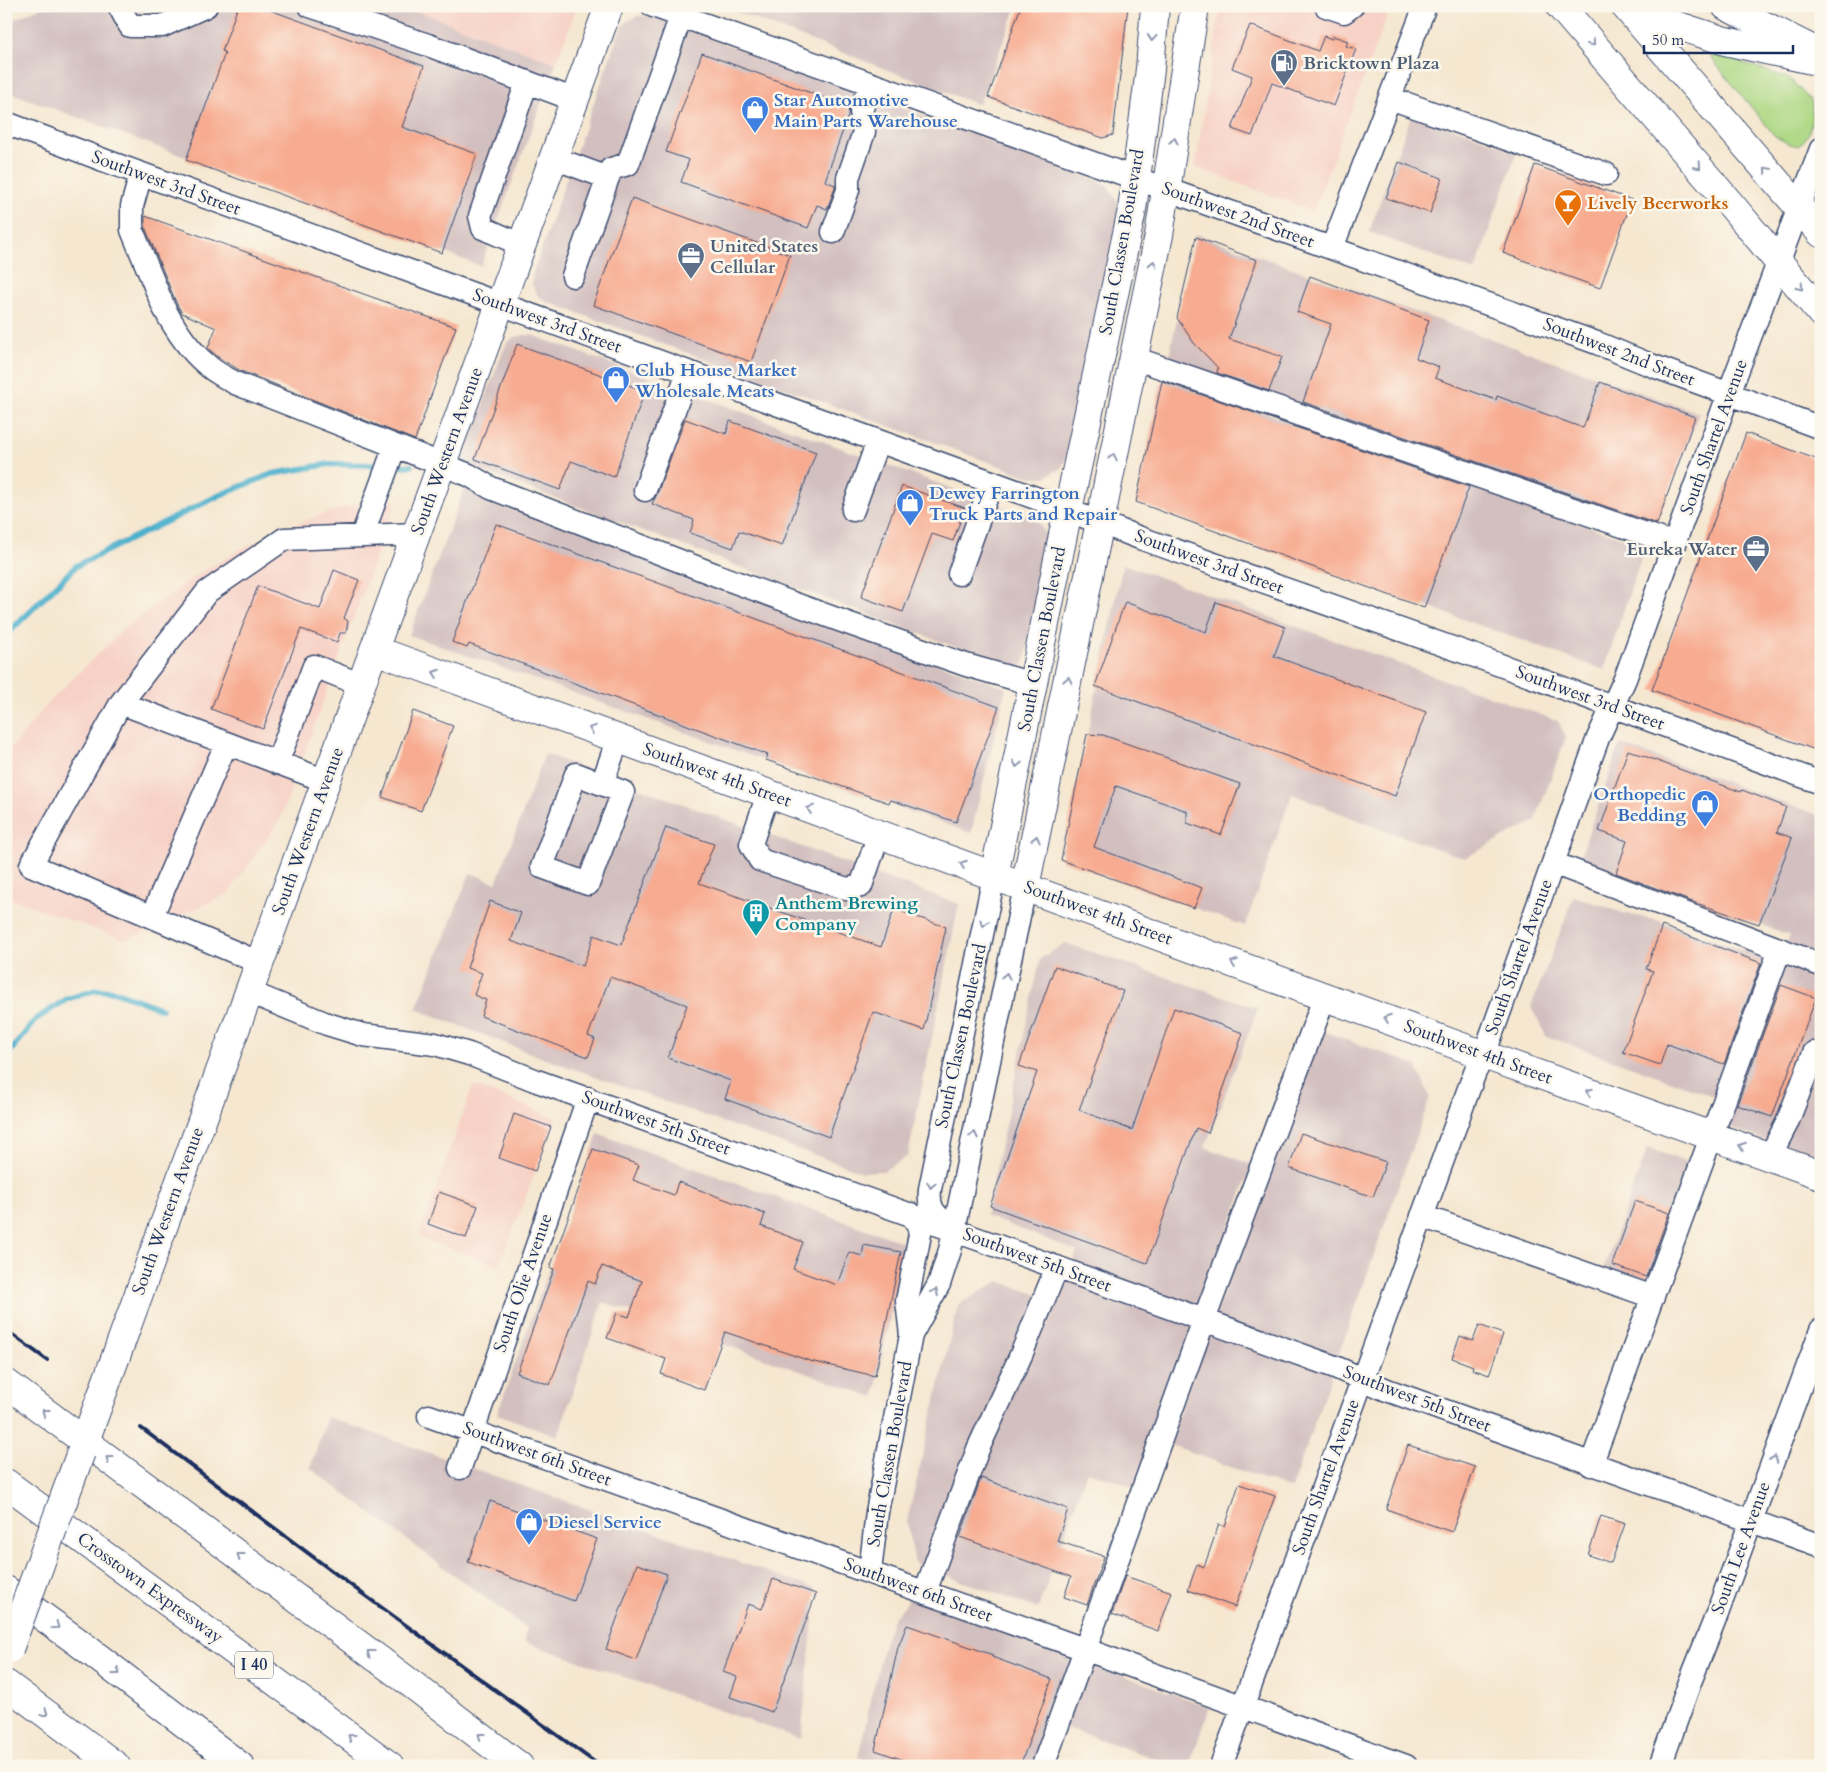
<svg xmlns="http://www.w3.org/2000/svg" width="1827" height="1772" font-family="Cardo,serif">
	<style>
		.built { fill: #f7d1c6 }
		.industrial { fill: #d2bfbf }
		.green { fill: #add884; stroke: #648471 }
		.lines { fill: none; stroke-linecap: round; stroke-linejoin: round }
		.stream { stroke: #4eb1cd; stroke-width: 6 }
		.building { fill: #f7ab90 }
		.minor-casing { stroke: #3c4b6f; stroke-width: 25 }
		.major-casing { stroke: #3c4b6f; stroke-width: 30 }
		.highway-casing { stroke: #3c4b6f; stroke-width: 30 }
		.minor { stroke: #fff; stroke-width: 22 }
		.major { stroke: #fff; stroke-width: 28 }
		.highway { stroke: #fff; stroke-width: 28 }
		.rail { stroke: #1b2f5e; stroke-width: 4 }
		.major-bridge-casing { stroke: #3c4b6f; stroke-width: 30; stroke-linecap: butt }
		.major-bridge { stroke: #fff; stroke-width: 28 }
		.oneway { stroke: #8d97ae }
		.labels { text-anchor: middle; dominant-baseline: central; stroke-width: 5; stroke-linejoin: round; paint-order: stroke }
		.shield { fill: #fbf7ec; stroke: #5e6b89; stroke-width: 1 }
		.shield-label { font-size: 16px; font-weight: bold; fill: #1b2f5e }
		.service-label { font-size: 18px; font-weight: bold; fill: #4e5e75; stroke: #fbf7ec; text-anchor: start }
		.shop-label { font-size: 18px; font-weight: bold; fill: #366cbe; stroke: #fbf7ec; text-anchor: start }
		.street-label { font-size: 18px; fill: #1b2f5e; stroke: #fbf7ec }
		.food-label { font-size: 18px; font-weight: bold; fill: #c56008; stroke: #fbf7ec; text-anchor: start }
		.culture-label { font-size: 18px; font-weight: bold; fill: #0d838f; stroke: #fbf7ec; text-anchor: start }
	</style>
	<rect width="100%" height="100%" fill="#fbf7ec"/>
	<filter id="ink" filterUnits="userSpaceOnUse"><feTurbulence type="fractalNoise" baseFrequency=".02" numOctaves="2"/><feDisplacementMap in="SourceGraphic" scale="10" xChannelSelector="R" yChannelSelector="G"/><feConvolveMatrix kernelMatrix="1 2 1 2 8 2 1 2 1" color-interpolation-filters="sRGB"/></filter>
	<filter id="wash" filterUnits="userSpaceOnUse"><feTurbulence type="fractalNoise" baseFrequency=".0096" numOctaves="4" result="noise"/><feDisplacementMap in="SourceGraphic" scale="20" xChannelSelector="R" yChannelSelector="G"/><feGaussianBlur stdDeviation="1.12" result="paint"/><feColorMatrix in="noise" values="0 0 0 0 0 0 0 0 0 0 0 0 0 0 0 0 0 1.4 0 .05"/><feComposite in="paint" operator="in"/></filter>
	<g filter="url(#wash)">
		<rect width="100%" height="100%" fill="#f5e7d0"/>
		<path class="built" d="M412,6h165l-21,57 -141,-52z
			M1221,6h170l-78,205 -118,-44z
			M377,501h19l-116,319 -52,74 -102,46 -120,-43v-143l46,-55 74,-72 65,-48 50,-30 45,-21 34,-13 37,-11z
			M473,1085l83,33 -57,148 -80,-29z"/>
		<path class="industrial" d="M44,6h368l4,5 140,52 -75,203 -475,-175v-68z
			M721,6h296l-38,99z
			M637,16h12l444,162 14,7 10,15 3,14 -50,238 -9,16 -16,9h-15l-483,-175 -10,-7 -5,-11 1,-12 85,-237 8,-13z
			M1412,113l105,38 -42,120 -106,-39z
			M1196,234l503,179 -49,120 -482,-173z
			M523,335h9l501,183 8,8 6,11 3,11 -26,116 -7,4 -8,-1 -548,-204 42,-112 4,-8 7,-6z
			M1163,374l165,62 317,110 -41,124 -468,-168z
			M466,485l316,123 224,80 -35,145 -562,-198z
			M1123,564l435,157 8,16 -31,84 -71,37 -86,-30 -86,-34 -47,132 -184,-66z
			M1620,744l201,72v347l-98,-39 66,-189 -210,-75z
			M545,754l414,150 -51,252 -25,15 -21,1 -316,-113 -130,-50 54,-136 26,10z
			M1574,896l49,17 37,8 110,39 -51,138 -173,-62 -15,-29z
			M1065,943l193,65 -53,139 47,18 -118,322 -47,-16 -49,138 -123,-45 -8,-43 51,-216 41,-24 61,22 17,-52 -91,-35 54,-257z
			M1320,1030l96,35 14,32 -139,392 -123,-45z
			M598,1134l307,109 -31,154 -271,-95 -45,134 -61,-22z
			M1648,1148l46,17 -44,122 -47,-17z
			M327,1417l489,172 -15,150 -276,-97 1,-14 -216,-160z
			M910,1599l300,108 -21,59h-13l-126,-44 -16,44h-152l-24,-9 26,-114 9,-24z"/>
		<path class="green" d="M1713,52l77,27 22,23c0,17 1,33 -14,44l-11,-3 -12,-7 -64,-78z"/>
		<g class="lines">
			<path class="stream" d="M6,635l70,-69 144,-71 52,-21 58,-10 81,2
				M6,1057l30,-38 31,-20 29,-9 18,1 48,18"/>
		</g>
		<g id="blocks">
			<path class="building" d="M238,6h21l165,60 -22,61 75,27 -35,99 -256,-93 39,-107 -3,-2z
				M1021,6h107l-15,129 -10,3 -115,-41z
				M1250,25l68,26 6,-15 8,3 1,-3 15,5 -2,5 10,3 -22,57 -62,-23 -20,53 -20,-7 20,-53 -20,-8z
				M702,53l147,54 -1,9 -23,65 10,4v3l-8,21 -10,-4 -9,23 -127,-46 8,-22 -23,-8z
				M1399,162l43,16 -12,35 -44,-15z
				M1535,165l97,35 -32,88 -97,-35z
				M632,198l158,57 -39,107 -158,-57z
				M145,216l311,111 -41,113 -174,-69 -23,-14 -10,-9 8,-20 -34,-15 -6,-11 -31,-75z
				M1196,237l61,23 -28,79 53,18 -13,34 -52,-18 1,-5 -24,-25 -17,-25z
				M1310,276l119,44 -13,38 23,9 -4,11 61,22 1,-4 86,32 17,-46 95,35 -38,107 -354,-122 28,-78 -34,-12z
				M517,344l128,47 -31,86 -43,-16 -11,29 -85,-31z
				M1162,381l307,106 -45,121 -288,-106z
				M685,419l41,15 4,-13 86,31 -34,94 -43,-15 -6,17 -43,-15 4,-13 -42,-16 5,-10z
				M1746,433l75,28v291l-169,-62z
				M902,486l63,22 -12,33 -21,-7 -29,78 -42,-15z
				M496,524l503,183 -43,115 -65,-22 -2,3 -123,-43 2,-5 -299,-111 -2,4 -15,-6z
				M334,570l25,10 -15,38 4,3 -2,12h-6l-3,9 -36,-13 -38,100 -52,-20 47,-123 62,23z
				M1125,602l81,30 10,-30 69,25 -11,29 152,56 -31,84 -300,-110z
				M413,711l40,15 -32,85 -39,-14z
				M1087,734l16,1 137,49 -19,51 -34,-12v-12l-71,-25 -22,61 108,41 -8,20 -133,-48z
				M1628,750l113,42 1,-2 44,17 -9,25 15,6 -33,86 -69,-23 -74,-28 11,-32 -28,-10z
				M666,827l48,17 -15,39 182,64 13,-38 52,18 -22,103 -51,-18 -44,125 -104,-38 6,-18 -63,-23 19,-53 -77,-28 -22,59 7,3 -7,18 -107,-41 5,-16 -12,-5 8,-22 -15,-5 23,-67 31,12 -10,28 72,25 11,-31 27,10z
				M1662,926l99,37 -37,101 -57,-20 -7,21 -37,-13 30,-81 -7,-2z
				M1055,966l68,25 -44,119 53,20 42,-122 69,25 -35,100 -12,-5 -49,135 -157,-57 47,-134 -18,-6z
				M1781,985l35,13 -44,119 -35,-12z
				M514,1114l37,13 -16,44 -36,-13z
				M1301,1133l85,29 -13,35 -84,-29z
				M593,1149l46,16 -6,15 41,15 4,-13 87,32 -4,12 42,16 -10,27 44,16 12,-33 13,4 2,-11 37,7 -26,124 -65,-15 -85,-29 -21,58 -43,-16 5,-15 -59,-21 10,-25 12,4 13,-36 -40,-15 -7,18 -7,-3 -38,104 -33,-12 37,-104 -4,-1z
				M439,1192l39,14 -12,32 -38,-14z
				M1635,1201l34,12 -23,64 -34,-12z
				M1479,1325l24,9 -14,41 -17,-6 1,-3 -21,-8 8,-22 13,5z
				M1408,1445l67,22 -23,65 -66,-23z
				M981,1478l87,31 -11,32 47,15 -17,49 -23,-8 7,-20 -111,-40z
				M1239,1484l36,12 -40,111 -47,-17 9,-26 7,3 15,-43 6,3z
				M490,1501l107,38 -23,62 -106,-39z
				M1601,1516l24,8 -14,39 -23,-8z
				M637,1564l30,10 -31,86 -30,-11z
				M1125,1576l47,16 -14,39 -46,-17z
				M773,1579l43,15 -44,118 -42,-15 7,-20 -14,-5 25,-68 14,5z
				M907,1625l86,30 -1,2 60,22 -32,87h-99l-46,-16 23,-103z"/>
		</g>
	</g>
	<g filter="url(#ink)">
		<use href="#blocks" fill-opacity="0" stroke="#3c4b6f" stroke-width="1"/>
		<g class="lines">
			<defs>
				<path id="minor" d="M119,6l11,20h32l44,-20
					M310,6l118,39 147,55
					M653,6l944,337 51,21 173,64
					M1326,6l18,6 8,-6
					M1390,98l216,76
					M6,123l100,38 935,339 99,38 352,124 329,121
					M554,158l54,20
					M141,174l-9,32v24l32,78c10,19 25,42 42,56 8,8 19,13 29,19l234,92 22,13 233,90 126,46 116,41 67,19
					M833,232l15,-42v-12l16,-46 -3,-21 9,-27
					M522,245l-39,-17 -3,-12 47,-134
					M1332,248l93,-242
					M573,276l38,-107 17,-5 53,-148
					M1134,358l541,186
					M645,490l43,-118
					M853,510l25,-69
					M362,536l33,-90
					M959,574l33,-92
					M121,703l86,-111 77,-53 133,-5
					M277,763l37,-97 48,19
					M602,784l-26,-10 -34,93 46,17 35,-92 -21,-8 16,-45
					M768,794l-17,50 9,16 87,29 14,-3 18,-52
					M1553,863l268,102
					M152,916l74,-172
					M260,963l-229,-98 90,-162 205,78
					M249,992l78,32 36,11 72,9 34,10 68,27 798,286 52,23 434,156
					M1770,1156l17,-33 27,-70 7,2
					M1422,1216l231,81
					M948,1225c-14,-11 -20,-17 -18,-36l64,-313
					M911,1335l28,-51 11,-34 75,-363
					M429,1416l655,233 322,117
					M1591,1465l189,-516
					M460,1468l128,-370
					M870,1572l7,-60 34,-177 -4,-34 13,-67 -2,-9 -7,-11
					M925,1592l53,-143 43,-94 36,-88
					M1043,1766l161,-446 121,-324
					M1221,1766l254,-694 9,-17 101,-281 13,-36 27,-59 104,-286 92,-244
					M1660,1766l30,-84 24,-60 107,-292"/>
				<path id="major" d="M1560,6l172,200 89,107
					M1625,6l196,227
					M1629,6l37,16 59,19 96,21
					M1726,6l89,45
					M375,650l1109,405 337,120
					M994,876l74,-366 64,-300 18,-141 5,-63
					M1025,887l134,-652 36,-229
					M81,1452l528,-1446"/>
				<path id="highway" d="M6,1383l403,299 110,84
					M6,1483l384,283
					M6,1590l72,52 162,124
					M6,1684l110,82"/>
			</defs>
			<use href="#minor" class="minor-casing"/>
			<use href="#major" class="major-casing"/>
			<use href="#highway" class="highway-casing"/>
			<use href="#minor" class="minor"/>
			<use href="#major" class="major"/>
			<use href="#highway" class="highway"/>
			<path class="rail" d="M6,1330l41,30
				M141,1428l215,161 244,177"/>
			<defs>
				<path id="major-bridge" d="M9,1649l72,-197"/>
			</defs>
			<use href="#major-bridge" class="major-bridge-casing"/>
			<use href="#major-bridge" class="major-bridge"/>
		</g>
		<defs><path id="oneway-chevron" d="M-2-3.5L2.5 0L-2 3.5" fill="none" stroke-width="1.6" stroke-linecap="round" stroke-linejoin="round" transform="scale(1.25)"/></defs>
		<g class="oneway">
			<use href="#oneway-chevron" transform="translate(1152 38) rotate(95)"/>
			<use href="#oneway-chevron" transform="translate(1592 43) rotate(49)"/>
			<use href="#oneway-chevron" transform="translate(1174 141) rotate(-81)"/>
			<use href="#oneway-chevron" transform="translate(1698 166) rotate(49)"/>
			<use href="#oneway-chevron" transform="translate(1767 170) rotate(-131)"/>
			<use href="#oneway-chevron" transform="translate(1153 264) rotate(-78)"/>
			<use href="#oneway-chevron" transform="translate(1800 287) rotate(51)"/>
			<use href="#oneway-chevron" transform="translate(1113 457) rotate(-78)"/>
			<use href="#oneway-chevron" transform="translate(436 673) rotate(-160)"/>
			<use href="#oneway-chevron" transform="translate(1068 680) rotate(-79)"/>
			<use href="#oneway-chevron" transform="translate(592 729) rotate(-160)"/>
			<use href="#oneway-chevron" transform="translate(1017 764) rotate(102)"/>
			<use href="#oneway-chevron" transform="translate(810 809) rotate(-160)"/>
			<use href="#oneway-chevron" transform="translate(1036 839) rotate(-78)"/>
			<use href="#oneway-chevron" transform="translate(963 864) rotate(-160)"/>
			<use href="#oneway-chevron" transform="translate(984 923) rotate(102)"/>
			<use href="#oneway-chevron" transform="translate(1234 963) rotate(-160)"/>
			<use href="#oneway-chevron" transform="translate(1006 976) rotate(-78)"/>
			<use href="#oneway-chevron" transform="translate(1387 1018) rotate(-160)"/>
			<use href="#oneway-chevron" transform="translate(1589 1092) rotate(-161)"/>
			<use href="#oneway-chevron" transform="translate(974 1135) rotate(-78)"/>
			<use href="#oneway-chevron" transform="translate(1742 1146) rotate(-160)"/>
			<use href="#oneway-chevron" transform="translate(931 1185) rotate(100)"/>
			<use href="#oneway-chevron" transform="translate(935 1292) rotate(-63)"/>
			<use href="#oneway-chevron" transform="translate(45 1412) rotate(-143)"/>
			<use href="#oneway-chevron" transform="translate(109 1459) rotate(-143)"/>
			<use href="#oneway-chevron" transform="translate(1774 1459) rotate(-70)"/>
			<use href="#oneway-chevron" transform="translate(240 1556) rotate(-143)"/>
			<use href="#oneway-chevron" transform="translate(56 1626) rotate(36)"/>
			<use href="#oneway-chevron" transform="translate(370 1653) rotate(-143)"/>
			<use href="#oneway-chevron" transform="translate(117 1672) rotate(37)"/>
			<use href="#oneway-chevron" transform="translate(45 1713) rotate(37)"/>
			<use href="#oneway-chevron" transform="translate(481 1736) rotate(-143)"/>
			<use href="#oneway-chevron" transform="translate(351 1737) rotate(-144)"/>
		</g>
	</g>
	<defs>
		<symbol id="fuel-pin" viewBox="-11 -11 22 30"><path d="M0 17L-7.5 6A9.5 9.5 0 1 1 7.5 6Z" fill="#5c6f8a" stroke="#fbf7ec"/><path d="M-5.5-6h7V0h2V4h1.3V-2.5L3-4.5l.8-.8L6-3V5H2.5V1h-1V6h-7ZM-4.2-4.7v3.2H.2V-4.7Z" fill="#fff"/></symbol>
		<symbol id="shop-pin" viewBox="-11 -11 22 30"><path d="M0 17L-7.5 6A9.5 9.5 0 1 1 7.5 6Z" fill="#3f7fe0" stroke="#fbf7ec"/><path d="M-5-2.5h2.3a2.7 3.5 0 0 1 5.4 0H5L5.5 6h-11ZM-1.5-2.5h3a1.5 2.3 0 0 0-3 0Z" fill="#fff"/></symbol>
		<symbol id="bar-pin" viewBox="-11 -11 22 30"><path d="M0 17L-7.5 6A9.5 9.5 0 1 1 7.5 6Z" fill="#e8710a" stroke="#fbf7ec"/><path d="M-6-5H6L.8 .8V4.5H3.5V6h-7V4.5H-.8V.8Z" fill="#fff"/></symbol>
		<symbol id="office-pin" viewBox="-11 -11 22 30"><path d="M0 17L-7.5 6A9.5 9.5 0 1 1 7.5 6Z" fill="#5c6f8a" stroke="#fbf7ec"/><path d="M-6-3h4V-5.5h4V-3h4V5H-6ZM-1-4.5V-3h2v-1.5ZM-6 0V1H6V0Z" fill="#fff"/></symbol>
		<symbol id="building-pin" viewBox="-11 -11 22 30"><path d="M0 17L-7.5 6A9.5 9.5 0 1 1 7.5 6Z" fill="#0f9aa8" stroke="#fbf7ec"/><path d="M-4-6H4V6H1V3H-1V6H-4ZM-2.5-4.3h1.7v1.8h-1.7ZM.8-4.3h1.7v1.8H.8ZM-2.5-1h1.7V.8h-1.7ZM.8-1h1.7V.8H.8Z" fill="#fff"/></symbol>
	</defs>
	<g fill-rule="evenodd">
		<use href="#fuel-pin" x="1268" y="47" width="32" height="43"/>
		<use href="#shop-pin" x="739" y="94" width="32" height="43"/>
		<use href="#bar-pin" x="1552" y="187" width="32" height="43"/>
		<use href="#office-pin" x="675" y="240" width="32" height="43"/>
		<use href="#shop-pin" x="600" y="364" width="32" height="43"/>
		<use href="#shop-pin" x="894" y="487" width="32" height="43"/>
		<use href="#office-pin" x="1740" y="533" width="32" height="43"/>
		<use href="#shop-pin" x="1689" y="788" width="32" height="43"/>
		<use href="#building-pin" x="740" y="897" width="32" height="43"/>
		<use href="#shop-pin" x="513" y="1506" width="32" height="43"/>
	</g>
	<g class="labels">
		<rect class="shield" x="235" y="1651.5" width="38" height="27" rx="4"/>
		<g class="shield-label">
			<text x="254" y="1665">I 40</text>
		</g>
		<g class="service-label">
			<text x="1303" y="63">Bricktown Plaza</text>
			<text x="710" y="246">United States<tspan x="710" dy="21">Cellular</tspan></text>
			<text x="1737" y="549" text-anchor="end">Eureka Water</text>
		</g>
		<g class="shop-label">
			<text x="774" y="100">Star Automotive<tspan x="774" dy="21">Main Parts Warehouse</tspan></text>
			<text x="635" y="370">Club House Market<tspan x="635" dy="21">Wholesale Meats</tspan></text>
			<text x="929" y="493">Dewey Farrington<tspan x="929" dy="21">Truck Parts and Repair</tspan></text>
			<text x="1686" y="794" text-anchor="end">Orthopedic<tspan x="1686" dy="21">Bedding</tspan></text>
			<text x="548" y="1522">Diesel Service</text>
		</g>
		<g class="street-label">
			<text transform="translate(166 183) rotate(20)">Southwest 3rd Street</text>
			<text transform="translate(1238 215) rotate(20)">Southwest 2nd Street</text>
			<text transform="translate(1122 242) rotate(-80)">South Classen Boulevard</text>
			<text transform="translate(547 321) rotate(20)">Southwest 3rd Street</text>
			<text transform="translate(1619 352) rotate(21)">Southwest 2nd Street</text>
			<text transform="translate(1714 437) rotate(-70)">South Shartel Avenue</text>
			<text transform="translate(447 451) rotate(-70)">South Western Avenue</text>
			<text transform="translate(1209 562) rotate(20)">Southwest 3rd Street</text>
			<text transform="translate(1042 639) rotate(-79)">South Classen Boulevard</text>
			<text transform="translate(1590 698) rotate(20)">Southwest 3rd Street</text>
			<text transform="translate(717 775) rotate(20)">Southwest 4th Street</text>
			<text transform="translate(308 831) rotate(-70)">South Western Avenue</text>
			<text transform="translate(1098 913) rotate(20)">Southwest 4th Street</text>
			<text transform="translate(1519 957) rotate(-70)">South Shartel Avenue</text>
			<text transform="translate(961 1036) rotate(-78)">South Classen Boulevard</text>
			<text transform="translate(1478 1052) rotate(20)">Southwest 4th Street</text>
			<text transform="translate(656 1123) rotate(20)">Southwest 5th Street</text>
			<text transform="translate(168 1211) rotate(-70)">South Western Avenue</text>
			<text transform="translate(1037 1260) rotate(20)">Southwest 5th Street</text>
			<text transform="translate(523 1283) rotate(-71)">South Olie Avenue</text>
			<text transform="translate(1417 1399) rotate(21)">Southwest 5th Street</text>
			<text transform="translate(537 1454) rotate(20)">Southwest 6th Street</text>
			<text transform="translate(890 1454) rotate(-80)">South Classen Boulevard</text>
			<text transform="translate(1326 1477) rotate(-70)">South Shartel Avenue</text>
			<text transform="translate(1741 1548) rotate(-70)">South Lee Avenue</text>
			<text transform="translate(150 1588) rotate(36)">Crosstown Expressway</text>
			<text transform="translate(918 1590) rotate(20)">Southwest 6th Street</text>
		</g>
		<g class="food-label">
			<text x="1587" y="203">Lively Beerworks</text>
		</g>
		<g class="culture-label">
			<text x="775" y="903">Anthem Brewing<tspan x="775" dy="21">Company</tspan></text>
		</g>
	</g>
	<rect width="1827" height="1772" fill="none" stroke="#fbf7ec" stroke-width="25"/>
	<path d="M1644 45v8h149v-8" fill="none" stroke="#1b2f5e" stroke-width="2.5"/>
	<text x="1652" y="45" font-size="15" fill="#1b2f5e" stroke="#fbf7ec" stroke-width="4" paint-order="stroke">50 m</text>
</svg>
